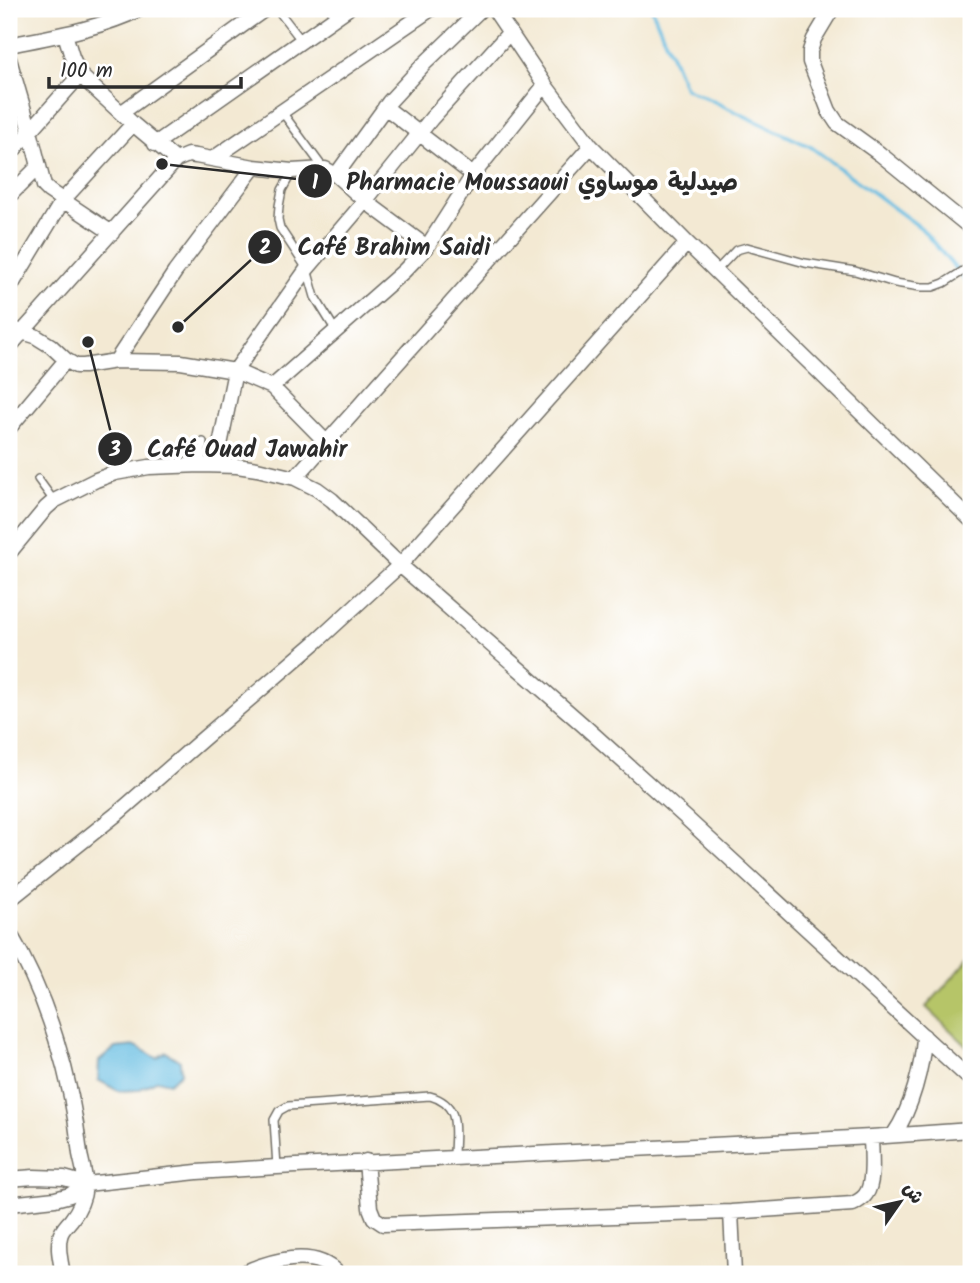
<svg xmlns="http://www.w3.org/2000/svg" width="980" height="1283" font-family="Kalam,'Playpen Sans Arabic',sans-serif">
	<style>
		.green { fill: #b6c567; stroke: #707849; stroke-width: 2 }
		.water { fill: #64bce1; stroke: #487486; stroke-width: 2 }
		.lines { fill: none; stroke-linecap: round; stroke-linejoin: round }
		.stream { stroke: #64bce1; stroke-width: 3.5 }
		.lane-casing { stroke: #716e66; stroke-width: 10 }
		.street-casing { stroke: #716e66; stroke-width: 17 }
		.lane { stroke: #fff; stroke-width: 7 }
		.street { stroke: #fff; stroke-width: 14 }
		.leader { fill: none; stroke: #2b2b2b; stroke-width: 2.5 }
		.callout-dot { fill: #2b2b2b; stroke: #fff; stroke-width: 2.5 }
		.mark-label { font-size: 21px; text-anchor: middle; font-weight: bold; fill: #fff }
		.callout-label { font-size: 24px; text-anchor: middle; font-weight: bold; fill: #2b2b2b; stroke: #fff; stroke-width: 7; stroke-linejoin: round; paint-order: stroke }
	</style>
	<rect width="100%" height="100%" fill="#fff"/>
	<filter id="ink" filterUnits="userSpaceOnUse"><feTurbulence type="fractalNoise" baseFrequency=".0143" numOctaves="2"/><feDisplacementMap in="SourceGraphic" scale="14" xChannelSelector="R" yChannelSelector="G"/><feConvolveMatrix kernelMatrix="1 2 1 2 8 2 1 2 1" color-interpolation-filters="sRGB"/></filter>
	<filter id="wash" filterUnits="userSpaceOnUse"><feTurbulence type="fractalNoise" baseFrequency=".00686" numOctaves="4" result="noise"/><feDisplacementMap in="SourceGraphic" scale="28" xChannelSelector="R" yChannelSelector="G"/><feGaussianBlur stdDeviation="1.57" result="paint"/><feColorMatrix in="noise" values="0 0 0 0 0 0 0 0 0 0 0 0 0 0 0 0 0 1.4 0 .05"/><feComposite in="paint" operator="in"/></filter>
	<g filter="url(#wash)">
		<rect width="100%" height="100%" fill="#f3e9d3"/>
		<path class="green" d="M971,957v93l-45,-43z"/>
		<path class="water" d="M136,1046l21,12 9,-6 14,9 1,12 -12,10 -11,-3 -20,10 -20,1 -20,-11 1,-19 16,-13z"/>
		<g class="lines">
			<path class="stream" d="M652,9l33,79 126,59 110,81 50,59"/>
		</g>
	</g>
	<g filter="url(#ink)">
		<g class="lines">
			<defs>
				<path id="lane" d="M277,9l24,31
					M282,112l42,57
					M292,172l-10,18 -3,16 -1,13 2,9 27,41 8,28 21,34
					M716,271l20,-21 11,-3 58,16 50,8 40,12 26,4h12l11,-4 27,-17
					M107,448l8,25
					M201,465l2,-23
					M38,479l16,22
					M277,1167l-3,-47 5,-9 9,-5 142,-10c32,9 24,34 24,61"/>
				<path id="street" d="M494,9l51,76 46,61 96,97 284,277
					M832,9l-18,30 -4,12v11l19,49 8,12 43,31 91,74
					M65,34l7,23 8,18 53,49 43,36
					M9,45c45,-9 90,-16 131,-36
					M9,59l21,72 14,55 5,5 63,42
					M385,107l88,68
					M121,113l144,-104
					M155,144l192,-135
					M9,155l71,-80
					M214,158l217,-149
					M336,175l53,-73 35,-38 57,-55
					M9,196l30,-30
					M427,247l46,-72 72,-90
					M9,289l54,-89 70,-76
					M9,328l26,8 16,10 15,14 10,6h8l32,-5 65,1 54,9 37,16 55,56
					M9,347l167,-187 12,-5 8,1 58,11 38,4 33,-2 11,6 29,26 62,46 -23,24 -132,116
					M116,361l59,-89 79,-105
					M9,428l57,-68
					M216,465l19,-94 72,-102 58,-68 66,-82 79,-87
					M295,478l296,-332
					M9,553l37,-45 8,-7 42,-21 19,-7 34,-6 52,-2 36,1 20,3 38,9 22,11 15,11 68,65 182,159 102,92 287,264
					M9,900l109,-87 86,-75 112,-96 84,-77 287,-322
					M9,932c39,65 63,147 71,222 2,10 6,22 5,32 -1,12 -6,24 -14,34 -4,5 -10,10 -11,17 -3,11 1,26 3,37
					M894,1134c17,-24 29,-68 30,-98
					M366,1161l4,47 4,10 9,6 348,-12 122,-8c5,-3 10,-5 13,-10 9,-12 5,-43 5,-57
					M9,1179l25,-2 30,1 22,6 111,-12 80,-5 594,-30 100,-7
					M9,1204l46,-5 15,-4 16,-11
					M731,1212l3,62
					M241,1274c28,-13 73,-27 97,0"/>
			</defs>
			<use href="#lane" class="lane-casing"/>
			<use href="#street" class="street-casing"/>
			<use href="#lane" class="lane"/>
			<use href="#street" class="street"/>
		</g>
	</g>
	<path class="leader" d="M162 164L315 181M178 327L265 247M88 342L115 449"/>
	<g class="callout-dot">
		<circle cx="162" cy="164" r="7"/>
		<circle cx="178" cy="327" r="7"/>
		<circle cx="88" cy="342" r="7"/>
		<circle cx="315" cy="181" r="18"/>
		<circle cx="265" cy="247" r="18"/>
		<circle cx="115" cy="449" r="18"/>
	</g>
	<g class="mark-label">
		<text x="315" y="189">1</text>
		<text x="265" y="254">2</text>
		<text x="115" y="456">3</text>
	</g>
	<g class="callout-label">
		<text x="542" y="190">Pharmacie Moussaoui صيدلية موساوي</text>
		<text x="394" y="255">Café Brahim Saidi</text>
		<text x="247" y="457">Café Ouad Jawahir</text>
	</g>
	<rect width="980" height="1283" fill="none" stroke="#fff" stroke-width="35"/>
	<g transform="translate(900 1202) rotate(56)" stroke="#ffffff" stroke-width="5" paint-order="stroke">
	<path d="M0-5L12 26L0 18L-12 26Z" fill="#2b2b2b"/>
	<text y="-10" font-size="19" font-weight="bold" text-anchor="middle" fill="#2b2b2b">ش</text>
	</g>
	<path d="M49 77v10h192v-10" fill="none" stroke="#2b2b2b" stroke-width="3.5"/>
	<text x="60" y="77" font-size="21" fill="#2b2b2b" stroke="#ffffff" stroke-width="5" paint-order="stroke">100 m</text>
</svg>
